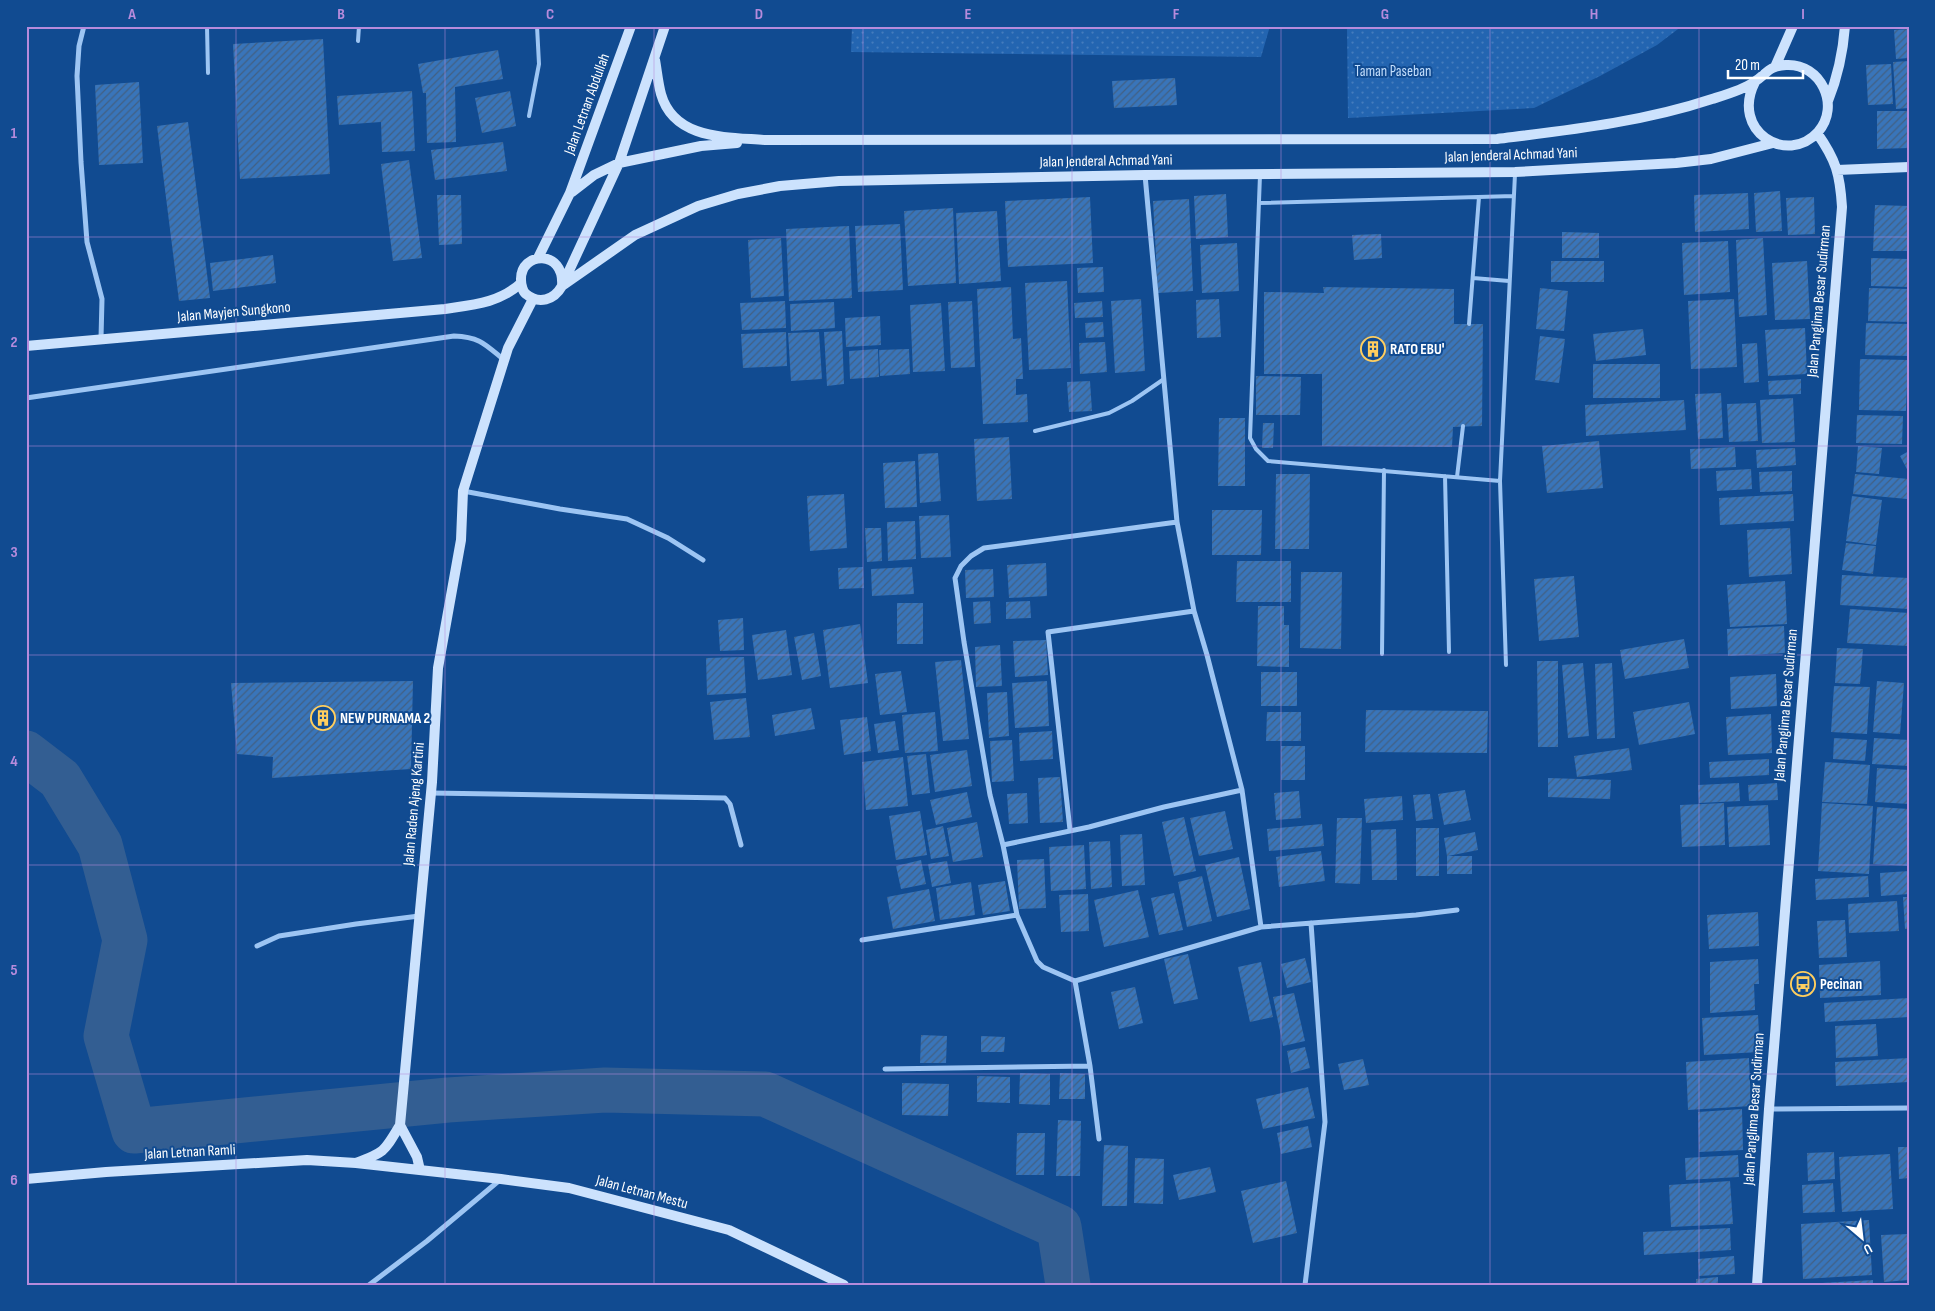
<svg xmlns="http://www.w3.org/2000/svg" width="1935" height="1311" font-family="'Sofia Sans Condensed',sans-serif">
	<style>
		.park { fill: url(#park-dots) }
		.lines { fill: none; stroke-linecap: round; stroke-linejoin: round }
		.river { stroke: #335e92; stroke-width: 45 }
		.building { fill: url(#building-hatch) }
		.lane { stroke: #9dc5f3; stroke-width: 4 }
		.street { stroke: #9dc5f3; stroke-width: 5 }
		.secondary { stroke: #cce2fd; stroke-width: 10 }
		.grid { fill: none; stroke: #b68bdc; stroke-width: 1; stroke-opacity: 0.55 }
		.labels { text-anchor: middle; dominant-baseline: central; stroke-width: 4; stroke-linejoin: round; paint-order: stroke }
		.park-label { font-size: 15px; fill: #c4dffd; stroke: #114b91 }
		.street-label { font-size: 15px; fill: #fff; stroke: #114b91 }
		.poi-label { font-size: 15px; font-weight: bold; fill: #fff; stroke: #114b91; text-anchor: start }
		.neatline { fill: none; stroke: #b68bdc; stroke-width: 2 }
		.grid-label { font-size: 16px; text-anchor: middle; font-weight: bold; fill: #b68bdc }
	</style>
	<defs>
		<pattern id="park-dots" width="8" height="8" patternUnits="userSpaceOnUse" patternTransform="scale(1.25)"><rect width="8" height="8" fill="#2365b1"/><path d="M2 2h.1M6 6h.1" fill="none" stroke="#447cbd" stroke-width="1.8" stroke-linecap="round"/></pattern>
		<pattern id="building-hatch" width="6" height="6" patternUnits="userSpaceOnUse" patternTransform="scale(1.25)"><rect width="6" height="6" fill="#3975ba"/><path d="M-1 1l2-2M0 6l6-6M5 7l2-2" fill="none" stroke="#426083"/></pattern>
	</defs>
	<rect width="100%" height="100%" fill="#114b91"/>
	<path class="park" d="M852,26h418l-9,31 -410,-5z
		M1347,26h335l-25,19 -57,31 -66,32 -186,10z"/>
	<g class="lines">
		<path class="river" d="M26,753l34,26 40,66 25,95 -19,96 28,95 314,-31 157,-10 160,4 294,133 9,58"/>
	</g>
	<path class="building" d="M1909,29v29l-13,1 -2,-29z
		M323,39l7,135 -90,5 -7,-135z
		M498,50l5,29 -48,8 1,55 -29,1 -1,-50h-3l-5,-29z
		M1909,61v47l-13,1 -3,-47z
		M1891,64l2,40 -25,1 -2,-40z
		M1175,78l2,27 -63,3 -2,-27z
		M139,82l4,81 -44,2 -4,-80z
		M412,91l3,60 -33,1 -1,-30 -42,3 -2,-29z
		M510,91l6,35 -34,7 -7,-35z
		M1877,111h32v37l-32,1z
		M188,122l22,176 -31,3 -22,-175z
		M503,142l4,29 -72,9 -4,-30z
		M409,160l13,98 -29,3 -12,-97z
		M1780,191l2,40 -26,1 -2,-39z
		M1748,193l1,36 -54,3 -1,-37z
		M1226,194l2,43 -32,2 -2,-43z
		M437,195h24l1,49 -23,1z
		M1090,197l3,66 -85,4 -3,-66z
		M1814,197l1,37 -27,1 -2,-37z
		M1189,199l4,92 -35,2 -5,-92z
		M1875,205l34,1v45h-36z
		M953,208l3,75 -48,3 -4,-75z
		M997,211l4,70 -42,3 -3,-71z
		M900,224l3,66 -45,2 -3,-66z
		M849,226l3,72 -63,3 -3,-72z
		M1562,232l37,1v25h-37z
		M1381,234l1,24 -28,2 -2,-25z
		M781,238l3,58 -33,2 -3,-58z
		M1763,238l4,77 -28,2 -3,-77z
		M1728,241l2,51 -46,3 -2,-52z
		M1237,243l2,48 -37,2 -2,-48z
		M273,255l3,28 -63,8 -3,-28z
		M1871,258l38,1v28l-38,-1z
		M1551,261h53v21h-53z
		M1807,261l3,58 -35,1 -3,-57z
		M1103,267l1,25 -26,1 -1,-25z
		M1067,281l4,87 -42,2 -4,-87z
		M1011,287l2,52 8,-1 2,41h-7v16l11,-1 1,28 -45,2 -6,-135z
		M1323,287l131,2v35h29l-1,102 -29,1 -1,20 -130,-1v-72h-58v-82l60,1z
		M1540,288l28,3 -4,40 -28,-2z
		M1869,288l40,1v33l-41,-1z
		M1141,299l4,72 -30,2 -4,-72z
		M1219,299l2,38 -24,1 -1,-38z
		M1734,299l3,68 -46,2 -3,-68z
		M785,301l1,27 -44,2 -2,-27z
		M972,301l3,66 -24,1 -3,-66z
		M1102,301l1,16 -28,1 -1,-15z
		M834,302l1,26 -44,3 -1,-27z
		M941,303l4,68 -32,1 -3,-67z
		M880,316l1,29 -35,2 -1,-29z
		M1103,322l1,15 -18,1 -1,-15z
		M1866,323l43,1 -1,32 -43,-1z
		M1805,328l2,46 -39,2 -3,-46z
		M1643,329l3,26 -50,6 -3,-27z
		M842,331l2,53 -17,2 -3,-54z
		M786,332l1,34 -44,2 -2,-34z
		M819,332l3,47 -31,2 -3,-48z
		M1540,336l25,3 -6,44 -24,-3z
		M1105,342l2,30 -27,2 -1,-31z
		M1757,343l2,39 -15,1 -2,-39z
		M878,349l1,28 -29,2 -1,-28z
		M909,349l1,25 -30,2 -1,-26z
		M1860,359l48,1 -2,51 -47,-1z
		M1593,364h67v34h-67z
		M1256,376l45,1 -1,38h-44z
		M1801,379v15l-32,1 -1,-14z
		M1090,381l2,30 -23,1 -2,-30z
		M1721,393l2,45 -25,1 -3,-45z
		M1793,398l2,44 -33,1 -2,-43z
		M1684,400l2,30 -100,6 -1,-31z
		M1756,403l2,38 -29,1 -2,-38z
		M1857,415l46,1 -1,28 -46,-1z
		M1219,418h26v68h-27z
		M1263,423h11l-1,25h-11z
		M1009,437l3,62 -35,2 -3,-62z
		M1599,441l4,47 -56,5 -5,-47z
		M1858,446l24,2 -3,26 -23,-2z
		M1735,447l1,20 -45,2 -1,-20z
		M1795,448l1,17 -39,3 -1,-18z
		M1909,451v22l-9,-17z
		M938,453l3,48 -21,2 -2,-49z
		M915,461l2,46 -32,1 -2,-45z
		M1751,469l1,20 -35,2 -1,-20z
		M1792,471v20l-32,1 -1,-20z
		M1276,474h34l-1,75h-34z
		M1855,474l54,5 -2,20 -54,-5z
		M844,494l3,54 -37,3 -3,-55z
		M1793,494l1,27 -74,4 -1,-27z
		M1852,496l30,4 -6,45 -30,-4z
		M1212,510h50l-1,45h-49z
		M949,515l2,42 -30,1 -2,-42z
		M915,521l1,38 -28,2 -1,-39z
		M865,528h16l1,33 -15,1z
		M1790,528l2,46 -43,3 -2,-47z
		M1846,543l30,3 -3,28 -31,-4z
		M1237,561h54v41h-55z
		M1046,563l1,33 -38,2 -2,-33z
		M863,567l1,21 -25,1 -1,-21z
		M912,567l2,27 -42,2 -1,-27z
		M993,569l1,28 -28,1 -1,-28z
		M1301,572h41l-1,77 -41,-1z
		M1842,575l67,3v31l-69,-4z
		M1574,576l5,61 -40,4 -5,-62z
		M1785,581l2,43 -57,3 -3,-42z
		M990,601l1,22 -17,1 -1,-22z
		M1030,601l1,17 -25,1v-17z
		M897,603h26v41h-26z
		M1258,606h26v19h5v42l-32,-1z
		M1850,609l59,4v33l-62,-3z
		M743,618l1,32 -24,1 -2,-31z
		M860,624l8,59 -38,5 -7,-58z
		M1784,626l1,27 -57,3 -1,-27z
		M786,630l6,45 -34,5 -6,-45z
		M814,633l7,43 -19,4 -8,-43z
		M1684,639l5,29 -64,11 -5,-29z
		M1046,640l2,35 -33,2 -2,-36z
		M1000,645l2,41 -26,1 -1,-40z
		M1837,648l26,1 -3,35 -25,-1z
		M744,657l2,36 -39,2 -1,-37z
		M961,660l8,79 -26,2 -8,-79z
		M1537,661h21v86h-20z
		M1583,663l6,73 -21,2 -6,-73z
		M1612,663l3,75 -18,1 -2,-75z
		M901,671l6,41 -27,3 -5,-41z
		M1261,672h36v34h-36z
		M1776,674l1,32 -46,3 -1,-32z
		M413,681l-2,88 -139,9 1,-21 -36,-3 -6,-71z
		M1047,681l2,45 -34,2 -3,-45z
		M1877,681l27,2 -4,51 -27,-2z
		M1834,686l36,1 -3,47 -36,-2z
		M1007,692l2,44 -20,2 -2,-45z
		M746,698l4,39 -36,3 -4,-38z
		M1689,702l6,32 -56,11 -6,-33z
		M811,708l4,21 -40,7 -3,-21z
		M1366,710l122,1 -1,42 -122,-1z
		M935,712l3,39 -33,2 -3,-38z
		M1267,712h34v29h-35z
		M1771,714l1,39 -44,2 -2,-38z
		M867,717l4,34 -27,4 -4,-35z
		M895,721l4,29 -21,3 -4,-29z
		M1052,731l1,28 -33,2 -1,-28z
		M1834,738l33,2 -2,21 -32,-2z
		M1874,738l35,2v26l-37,-2z
		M1012,740l2,41 -22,1 -2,-41z
		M1281,746h24v34h-24z
		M1629,748l3,22 -55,7 -3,-21z
		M967,750l5,36 -37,6 -5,-37z
		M926,754l4,39 -18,2 -5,-39z
		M903,757l5,49 -42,4 -4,-48z
		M1769,759v16l-59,3 -1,-16z
		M1825,762l45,3 -3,39 -45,-2z
		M1877,768l32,2v34l-34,-2z
		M1060,777l3,45 -23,1 -2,-45z
		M1548,778l63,2 -1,19 -62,-2z
		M1739,783l1,18 -41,2 -1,-18z
		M1777,783l1,17 -29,1 -1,-16z
		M1465,790l6,30 -27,5 -6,-31z
		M1299,791l2,27 -25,2 -2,-27z
		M967,792l5,25 -36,8 -6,-25z
		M1027,793l1,30 -19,1 -2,-30z
		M1430,794l3,25 -17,2 -3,-26z
		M1402,796l1,24 -37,3 -2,-24z
		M1724,803l1,42 -43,2 -2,-42z
		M1822,803l51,3 -4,68 -51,-3z
		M1768,805l2,40 -41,2 -2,-40z
		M1877,807l32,2v57l-36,-2z
		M920,811l7,44 -31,5 -7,-44z
		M1225,811l8,38 -34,7 -9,-38z
		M1184,817l12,54 -22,5 -12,-54z
		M1337,818h25l-2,66 -25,-1z
		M977,822l6,35 -30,5 -6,-34z
		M1322,824l2,22 -55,5 -2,-22z
		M943,826l6,30 -18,3 -5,-29z
		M1416,828h23v48h-23z
		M1396,829l1,51h-25l-1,-50z
		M1475,832l3,18 -30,6h24v18h-25v-18l-3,-18z
		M1142,834l3,51 -23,1 -2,-51z
		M1110,841l2,46 -21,2 -2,-47z
		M1084,845l2,44 -35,2 -2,-44z
		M1321,851l4,30 -46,6 -3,-30z
		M1239,857l11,52 -33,8 -12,-52z
		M1044,859l2,49 -27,1 -2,-49z
		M921,860l5,24 -25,5 -5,-23z
		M947,861l4,22 -19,4 -4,-23z
		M1909,871v23l-28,2 -1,-23z
		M1202,876l10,45 -25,6 -9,-45z
		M1868,876l1,21 -53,3 -1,-21z
		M1005,881l5,30 -27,4 -5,-30z
		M971,882l4,33 -35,5 -4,-32z
		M929,889l6,32 -42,8 -6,-32z
		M1138,890l11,47 -45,10 -10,-47z
		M1174,893l9,37 -24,5 -8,-37z
		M1088,894l1,37 -28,1 -2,-37z
		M1903,897h6v32h-4z
		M1897,901l2,30 -50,2 -1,-29z
		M1758,912l1,34 -50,3 -2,-34z
		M1845,920l2,37 -28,1 -2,-37z
		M1188,954l10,45 -24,5 -10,-45z
		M1305,958l6,24 -24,6 -6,-24z
		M1758,959l1,25h-5l1,26 -45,3v-51z
		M1880,961l1,34 -61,3 -1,-33z
		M1261,962l12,55 -23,5 -12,-55z
		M1135,987l8,36 -24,6 -8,-37z
		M1294,993l11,48 -22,5 -10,-49z
		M1909,998v19l-84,5 -1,-19z
		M1758,1015l2,37 -56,3 -2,-37z
		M1876,1024l2,32 -42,2 -1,-32z
		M921,1035l26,1 -1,27h-26z
		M981,1036l24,1 -1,15h-23z
		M1305,1047l5,21 -19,5 -4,-22z
		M1749,1058l2,48 -63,4 -2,-48z
		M1909,1058v24l-73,4 -1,-24z
		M1363,1059l6,26 -25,5 -6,-26z
		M1020,1073l30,1v31l-31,-1z
		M1060,1073l25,1v25h-26z
		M977,1076l33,1v26l-33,-1z
		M902,1083l47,1 -1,32 -46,-1z
		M1308,1087l7,31 -52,11 -7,-30z
		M1742,1109l1,41 -44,2 -1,-40z
		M1058,1120l23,1 -1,55h-24z
		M1308,1126l4,21 -31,7 -4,-21z
		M1017,1133h28l-1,42h-28z
		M1104,1145l24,1 -1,60h-25z
		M1898,1147h11v31l-10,1z
		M1834,1152l1,27 -27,2 -1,-28z
		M1890,1154l3,55 -51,3 -3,-55z
		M1738,1155l1,22 -53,3 -1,-22z
		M1135,1158l29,1 -1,45 -29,-1z
		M1210,1167l6,25 -37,8 -6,-25z
		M1286,1181l11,52 -44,10 -12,-52z
		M1730,1181l3,43 -62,3 -2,-42z
		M1833,1183l2,29 -32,1 -1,-28z
		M1869,1220l3,55 -69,4 -2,-55z
		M1730,1228l1,22 -87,5 -1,-23z
		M1909,1234v46l-25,2 -3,-47z
		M1734,1256l1,18 -36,2 -1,-17z
		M1718,1277v8h-22v-6z
		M1873,1280v5h-51v-2z"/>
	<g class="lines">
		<path class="lane" d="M207,26l1,47
			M358,41l1,-15
			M529,116l10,-52 -2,-38
			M1260,175l-10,263 6,11 12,12 232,20 15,-307
			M1259,203l255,-7
			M1473,278l36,3
			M1469,324l10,-127
			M1035,431l74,-18 23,-12 32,-22
			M1445,476l4,176
			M1457,477l6,-51
			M1500,481l6,184
			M1382,654l2,-184"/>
		<path class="street" d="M84,26l-5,20 -2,30 4,86 6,80 15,57 -1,39
			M1145,175l32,347 17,89 13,44 35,135 19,137
			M26,398l428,-62c26,1 31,8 50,24
			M463,491l97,18 67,10 41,19 35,22
			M431,793l294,5 5,6 11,41
			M1070,830l-22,-198 146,-21
			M1003,845l86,-18 75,-20 78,-17
			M862,940l155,-25
			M257,946l22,-10 77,-12 63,-8
			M1075,981l186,-54 155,-12 41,-5
			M885,1069l205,-3
			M1769,1109l140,-1
			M1099,1139l-9,-73 -15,-85 -32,-14 -6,-6 -20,-46 -14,-70 -13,-50 -26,-153 -9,-64 6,-12 10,-10 13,-8 193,-26
			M369,1285l58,-44 74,-62
			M1305,1285l20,-163 -14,-199"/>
		<path class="secondary" d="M655,60c2,11 3,23 6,34 13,46 66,43 104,46l732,-1c72,-9 146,-17 215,-40 13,-4 31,-9 42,-17 13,-8 14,-16 32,-17 35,-2 55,41 32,67 -31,34 -88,-1 -63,-50
			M1775,67l18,-41
			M1828,101c10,-25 15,-49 17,-75
			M1837,170l72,-3
			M572,192l22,-17 25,-12 82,-17 36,-3
			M538,258l32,-65 61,-167
			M562,286l73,-51 63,-29 40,-12 42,-8 59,-5 306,-6 370,-3 161,-9 35,-4 62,-16
			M562,286c3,-37 -42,-35 -41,-6 0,5 2,12 5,14 13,11 28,6 36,-8l57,-123 46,-137
			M26,346l419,-37c27,-4 55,-6 76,-26
			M400,1125l17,32 3,13
			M356,1163c29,-11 28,-11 44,-38l32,-343 6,-114 23,-128 2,-49 45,-143 25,-49
			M26,1179l80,-7 201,-12 49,3 145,16 68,9 160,42 115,55
			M1757,1285l12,-176 73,-902c-2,-33 -6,-47 -25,-74"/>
	</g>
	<path class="grid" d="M236,26v1259M445,26v1259M654,26v1259M863,26v1259M1072,26v1259M1281,26v1259M1490,26v1259M1699,26v1259M26,237h1883M26,446h1883M26,655h1883M26,865h1883M26,1074h1883"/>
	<defs>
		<symbol id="building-ring" viewBox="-11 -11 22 22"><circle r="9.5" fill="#114b91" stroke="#ffce5e" stroke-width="1.5"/><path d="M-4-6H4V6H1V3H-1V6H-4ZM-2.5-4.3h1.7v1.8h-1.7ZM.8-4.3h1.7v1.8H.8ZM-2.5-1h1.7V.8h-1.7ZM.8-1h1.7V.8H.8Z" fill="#ffce5e"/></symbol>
		<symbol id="bus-ring" viewBox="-11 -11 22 22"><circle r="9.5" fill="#114b91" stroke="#ffce5e" stroke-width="1.5"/><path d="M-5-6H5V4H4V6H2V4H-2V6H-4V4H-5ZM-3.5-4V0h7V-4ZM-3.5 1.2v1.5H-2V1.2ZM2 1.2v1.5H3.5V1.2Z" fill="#ffce5e"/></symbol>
	</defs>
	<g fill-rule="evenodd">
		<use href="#building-ring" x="1359" y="335" width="28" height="28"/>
		<use href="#building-ring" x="309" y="704" width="28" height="28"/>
		<use href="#bus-ring" x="1789" y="970" width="28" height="28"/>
	</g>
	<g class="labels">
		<g class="park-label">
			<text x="1393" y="71">Taman Paseban</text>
		</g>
		<g class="street-label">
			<text transform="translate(587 104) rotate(-70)">Jalan Letnan Abdullah</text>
			<text transform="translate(1511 155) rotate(-2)">Jalan Jenderal Achmad Yani</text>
			<text transform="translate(1106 161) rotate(-1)">Jalan Jenderal Achmad Yani</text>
			<text transform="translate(1819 301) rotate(-85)">Jalan Panglima Besar Sudirman</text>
			<text transform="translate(234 312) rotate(-5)">Jalan Mayjen Sungkono</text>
			<text transform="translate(1786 705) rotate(-85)">Jalan Panglima Besar Sudirman</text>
			<text transform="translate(414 804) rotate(-85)">Jalan Raden Ajeng Kartini</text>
			<text transform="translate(1754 1109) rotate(-86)">Jalan Panglima Besar Sudirman</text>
			<text transform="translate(190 1152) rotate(-3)">Jalan Letnan Ramli</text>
			<text transform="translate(642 1192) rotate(15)">Jalan Letnan Mestu</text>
		</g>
		<g class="poi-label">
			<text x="1390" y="349">RATO EBU'</text>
			<text x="340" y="718">NEW PURNAMA 2</text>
			<text x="1820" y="984">Pecinan</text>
		</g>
	</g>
	<rect width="1935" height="1311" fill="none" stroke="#114b91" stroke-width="55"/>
	<g transform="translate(1862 1238) rotate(152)" stroke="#114b91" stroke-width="4" paint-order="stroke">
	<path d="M0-4L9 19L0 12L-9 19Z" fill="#ffffff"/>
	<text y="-8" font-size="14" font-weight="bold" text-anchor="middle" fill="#ffffff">U</text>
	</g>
	<path d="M1728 70v8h75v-8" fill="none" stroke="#ffffff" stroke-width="2.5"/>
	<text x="1735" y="70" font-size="15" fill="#ffffff" stroke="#114b91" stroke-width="4" paint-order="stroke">20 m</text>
	<rect x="28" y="28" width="1880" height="1256" class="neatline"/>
	<g class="grid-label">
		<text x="132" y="19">A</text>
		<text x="341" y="19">B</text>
		<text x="550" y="19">C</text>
		<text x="759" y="19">D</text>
		<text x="968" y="19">E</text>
		<text x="1176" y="19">F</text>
		<text x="1385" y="19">G</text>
		<text x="1594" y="19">H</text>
		<text x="1803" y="19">I</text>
		<text x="14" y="138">1</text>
		<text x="14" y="347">2</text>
		<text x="14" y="557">3</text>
		<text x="14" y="766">4</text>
		<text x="14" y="975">5</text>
		<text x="14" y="1185">6</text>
	</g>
</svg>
